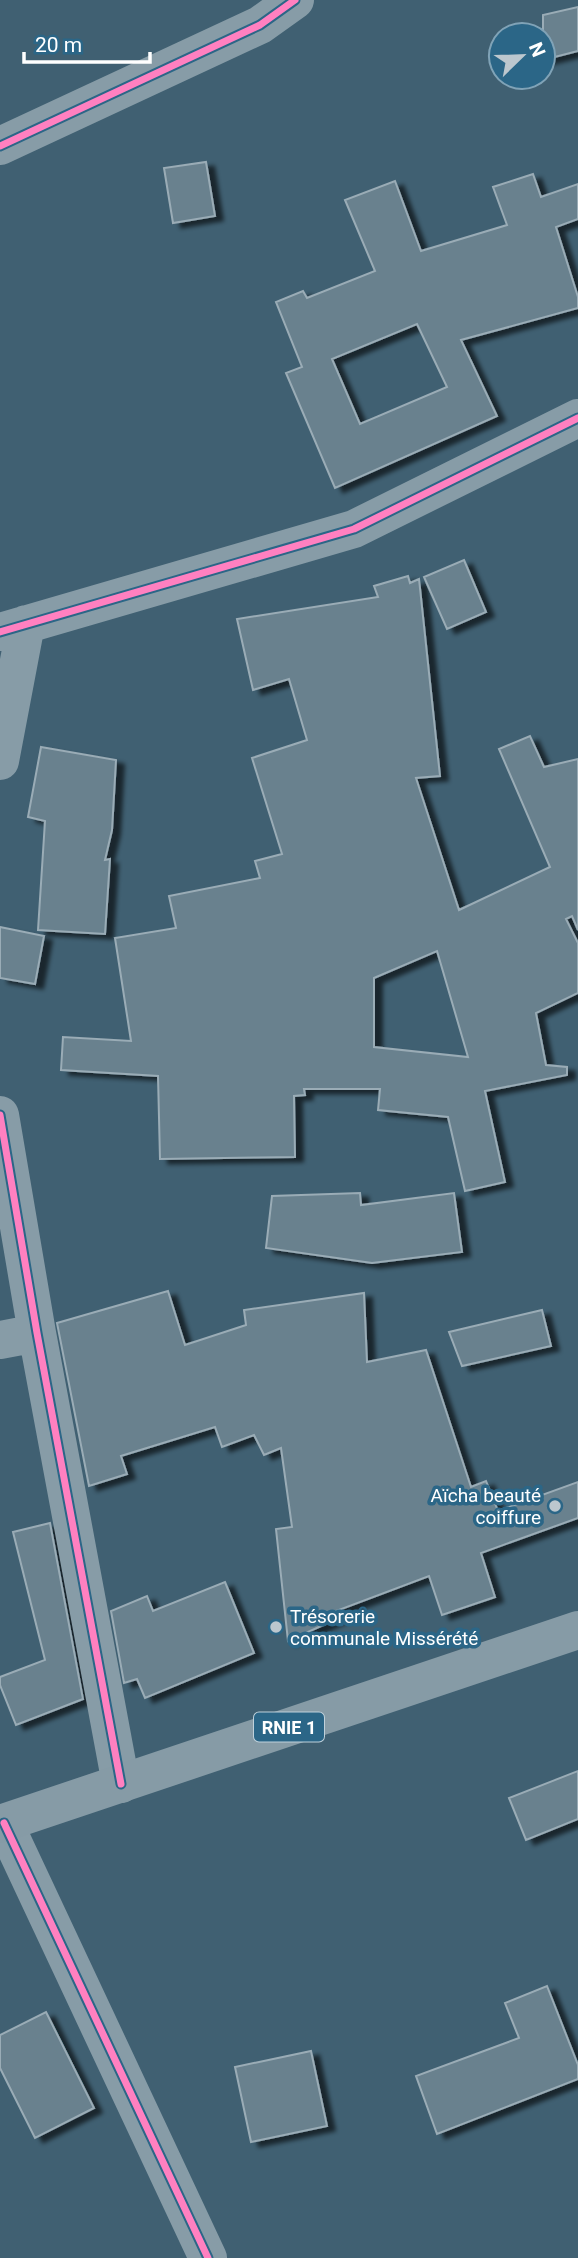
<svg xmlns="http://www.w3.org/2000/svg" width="578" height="2258" font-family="Roboto,sans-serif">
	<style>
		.building { fill: #69818e; stroke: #9aacb6; stroke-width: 2; fill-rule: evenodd; filter: url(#shadow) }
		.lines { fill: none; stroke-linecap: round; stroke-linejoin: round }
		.street { stroke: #879ca7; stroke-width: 38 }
		.highway { stroke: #869ba6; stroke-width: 38 }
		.cycleway-casing { stroke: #2b6687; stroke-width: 11 }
		.cycleway { stroke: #ff80c0; stroke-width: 7 }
		.poi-dot { fill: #bcc7ce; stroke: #2b6687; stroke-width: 2.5 }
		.labels { text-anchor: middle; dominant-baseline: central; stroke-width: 7; stroke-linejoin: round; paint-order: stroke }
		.shield { fill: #2b6687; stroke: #bfd1db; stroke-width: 2 }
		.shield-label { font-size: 18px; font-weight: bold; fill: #fff }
		.poi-label { font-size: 19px; fill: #fff; stroke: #2b6687; text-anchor: end }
	</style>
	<defs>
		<filter id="shadow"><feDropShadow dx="8" dy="4.5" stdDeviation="2" flood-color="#0009"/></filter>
	</defs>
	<rect width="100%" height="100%" fill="#406072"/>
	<path class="building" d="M578,7v44l-35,9v-45z
		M206,162l9,54 -42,7 -9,-55z
		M533,174l8,23 37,-13v35l-22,8 22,70v11l-117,32 36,76 -162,72 -49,-115 16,-6 -26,-65 27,-11 4,7 68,-27 -30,-71 50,-19 26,70 86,-26 -14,-38zM417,324l30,63 -87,37 -28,-65z
		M464,560l22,52 -39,17 -23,-52z
		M408,576l2,7 9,-4 21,197 -24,2 43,132 91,-43 -51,-118 31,-13 14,31 34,-8v171l-6,-14 -6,3 12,24v50l-42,20 10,52 21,2v8l-82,16 20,91 -40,9 -17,-74 -70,-7 2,-21h-76l1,6 -11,1 1,61 -135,2 -2,-83 -97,-6 2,-33 68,4 -16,-103 61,-10 -7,-32 91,-18 -5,-17 27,-7 -30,-96 55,-18 -18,-61 -36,11 -16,-71 141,-22 -4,-11zM437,951l31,106 -94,-10v-69z
		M41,747l75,13 -4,70 -7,30 5,-1 -5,75 -67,-4 7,-109 -17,-4z
		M0,927l44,9 -9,48 -35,-6z
		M360,1193l1,12 93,-12 8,59 -90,11 -106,-15 6,-52z
		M168,1291l17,54 61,-20 -2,-15 120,-17 3,69 59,-12 45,137 15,-6 12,30 80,-29v36l-97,35 14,44 -53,18 -13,-39 -93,35 3,7 -51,23 -12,-112 16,-2 -11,-79 -17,7 -10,-20 -32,12 -7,-20 -94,29 6,18 -38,12 -32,-163z
		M542,1310l9,36 -89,20 -13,-34z
		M50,1523l33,176 -67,26 -16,-40v-8l45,-17 -32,-128z
		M225,1582l29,71 -109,45 -8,-19 -13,4 -13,-72 36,-15 6,15z
		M578,1771v48l-52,21 -17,-42z
		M547,1986l31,79v14l-141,55 -21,-58 103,-38 -14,-35z
		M46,2012l48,96 -59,30 -35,-70v-33z
		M311,2051l16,75 -76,16 -16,-75z"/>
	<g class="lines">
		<path class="street" d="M0,146l260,-121 35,-25
			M0,632l354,-103 224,-111
			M0,761l26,-137
			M0,1115l37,218 84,451
			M0,1340l37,-7
			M4,1823l204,435"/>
		<path class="highway" d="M0,1824l578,-194"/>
		<defs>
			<path id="cycleway" d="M0,146l260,-121 35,-25
				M0,632l354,-103 224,-111
				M0,1115l37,218 84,451
				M4,1823l204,435"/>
		</defs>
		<use href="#cycleway" class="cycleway-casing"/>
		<use href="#cycleway" class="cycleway"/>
	</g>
	<g class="poi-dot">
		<circle cx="555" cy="1506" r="7"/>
		<circle cx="276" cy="1627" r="7"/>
	</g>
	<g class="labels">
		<rect class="shield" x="254" y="1712.5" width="70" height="29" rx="5"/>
		<g class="shield-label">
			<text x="289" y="1727">RNIE 1</text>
		</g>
		<g class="poi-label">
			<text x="541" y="1495">Aïcha beauté<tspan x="541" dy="22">coiffure</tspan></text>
			<text x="290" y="1616" text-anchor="start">Trésorerie<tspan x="290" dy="22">communale Missérété</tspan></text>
		</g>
	</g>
	<g transform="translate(522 56) rotate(67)"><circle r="33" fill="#2b6687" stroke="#80a3b7" stroke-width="2"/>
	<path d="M0-5L12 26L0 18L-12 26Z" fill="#bcc7ce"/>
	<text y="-10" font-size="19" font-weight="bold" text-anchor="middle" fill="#ffffff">N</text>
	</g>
	<path d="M24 52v10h126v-10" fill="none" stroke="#ffffff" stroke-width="3.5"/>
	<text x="35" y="52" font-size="21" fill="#ffffff" stroke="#2b6687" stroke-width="5" paint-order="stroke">20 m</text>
</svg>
